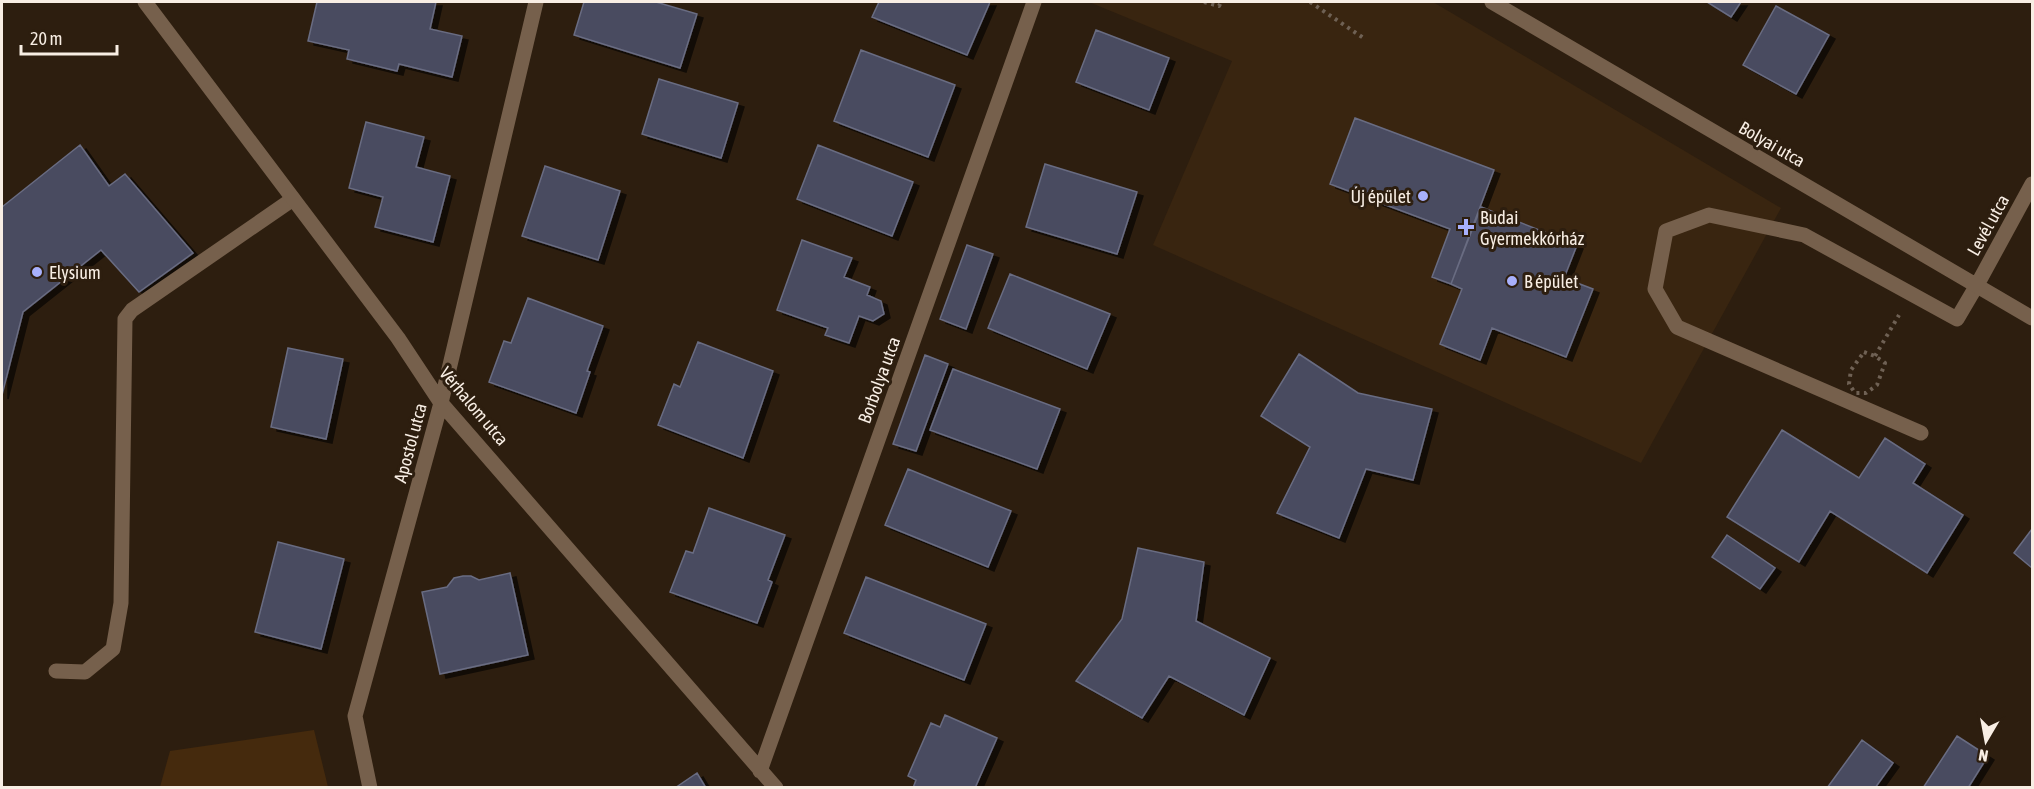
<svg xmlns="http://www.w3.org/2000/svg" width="2034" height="789" font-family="'Asap Condensed',sans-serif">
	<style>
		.built { fill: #392510 }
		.green { fill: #452a0d }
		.building { fill: #494b60; stroke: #696c82; stroke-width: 1.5; filter: url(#shadow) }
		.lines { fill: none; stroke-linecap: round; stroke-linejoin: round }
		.path { stroke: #6f6154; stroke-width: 4; stroke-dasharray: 3 4.5; stroke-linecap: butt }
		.service { stroke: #76604c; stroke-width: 15 }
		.minor { stroke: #76604c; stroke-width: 15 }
		.poi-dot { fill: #a8b0fc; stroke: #2d1e0f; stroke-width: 2 }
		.labels { text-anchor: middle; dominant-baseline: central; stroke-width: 6; stroke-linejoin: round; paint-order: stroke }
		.street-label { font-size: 18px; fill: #f8eee4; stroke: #2d1e0f }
		.poi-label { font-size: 18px; fill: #f8eee4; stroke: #2d1e0f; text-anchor: start }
	</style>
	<defs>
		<filter id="shadow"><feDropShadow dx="6" dy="4" stdDeviation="0" flood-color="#0009"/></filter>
	</defs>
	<rect width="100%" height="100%" fill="#2d1e0f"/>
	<path class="built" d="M1089,2h344l348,206 -140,255 -488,-218 79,-184z"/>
	<path class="green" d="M314,730l14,57h-168l10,-36z"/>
	<path class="building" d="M317,2h119l-6,27 32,7 -10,41 -53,-13 -2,7 -50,-12 2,-9 -41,-9z
		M584,2h72l41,12 -17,54 -106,-33z
		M879,2h111l-23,53 -95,-38z
		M1707,2h34l-10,15z
		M1776,6l53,29 -33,59 -53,-29z
		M1096,30l73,28 -20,52 -73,-28z
		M861,50l94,35 -27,72 -94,-36z
		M659,79l79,24 -17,55 -79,-24z
		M1355,118l139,52 -43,114 -19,-7 18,-48 -120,-45z
		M366,122l58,15 -8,30 34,9 -17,66 -58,-15 8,-30 -34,-9z
		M80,145l29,41 16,-12 68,79 -54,39 -38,-42 -78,62 -21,83v-188z
		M818,145l95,37 -21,54 -95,-37z
		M1045,164l92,28 -20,62 -91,-27z
		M545,166l75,25 -22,69 -76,-24z
		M1481,207l96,38 -13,33 29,11 -27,68 -74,-29 -12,32 -40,-16 22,-55 -11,-5z
		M802,240l50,18 -8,19 26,10 -3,8 14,6 3,13 -11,7 -14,-5 -10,27 -24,-8 3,-7 -51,-18z
		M967,245l26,9 -27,75 -26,-10z
		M1010,274l100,40 -23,55 -99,-41z
		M528,298l75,28 -16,45 3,1 -14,41 -87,-31 15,-41 7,2z
		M698,342l75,29 -30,87 -85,-33 16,-41 6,3z
		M288,348l55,11 -17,80 -55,-12z
		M1299,354l59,39 74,16 -19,71 -47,-11 -27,69 -62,-25 33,-66 -49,-31z
		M925,355l23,9 -32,87 -23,-7z
		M953,369l107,40 -23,60 -107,-39z
		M1782,430l77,48 26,-40 40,26 -12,19 50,32 -36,58 -97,-62 -31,51 -72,-45z
		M908,469l103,42 -23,56 -103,-42z
		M709,508l76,27 -17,45 4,2 -15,41 -87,-31 16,-41 7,2z
		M2032,529v39l-18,-15z
		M1727,535l48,33 -15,21 -48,-32z
		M278,542l66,17 -23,90 -66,-17z
		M1138,548l66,14 -8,59 74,37 -26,57 -75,-39 -27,42 -66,-37 46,-62z
		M510,573l18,82 -88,19 -18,-82 25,-5 7,-9 9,-2h8l8,4z
		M866,577l120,47 -22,56 -120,-47z
		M945,715l52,23 -22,50h-62l3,-8 -8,-4 23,-53 9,4z
		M1957,736l31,20 -20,32h-45z
		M1862,740l31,23 -18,25h-48z
		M697,773l9,15h-31z"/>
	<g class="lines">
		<path class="path" d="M1204,2l15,4 2,-4
			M1310,2l55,37
			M1864,352l11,4 10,7 -8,22 -11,8h-11l-6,-9 2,-14z
			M1875,356l24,-41"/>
		<path class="service" d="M1921,433l-244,-106 -22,-38 11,-58 43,-16 95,20 153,84 20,-34
			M56,671l29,1 28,-23 8,-46 4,-284 7,-9 161,-111"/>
		<path class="minor" d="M145,2l253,336 43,65 335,385
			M1492,2l540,316
			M1977,285l55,-101
			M760,771l274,-769
			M370,788l-15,-72 86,-313 95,-401"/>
	</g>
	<g class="poi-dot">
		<circle cx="1423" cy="196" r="6"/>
		<path d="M1463 218h6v6h6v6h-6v6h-6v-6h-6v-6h6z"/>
		<circle cx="37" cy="272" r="6"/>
		<circle cx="1512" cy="281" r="6"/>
	</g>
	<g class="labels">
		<g class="street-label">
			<text transform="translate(1772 144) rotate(30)">Bolyai utca</text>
			<text transform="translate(1988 225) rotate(-61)">Levél utca</text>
			<text transform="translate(879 380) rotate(-70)">Borbolya utca</text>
			<text transform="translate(474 406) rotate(50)">Vérhalom utca</text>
			<text transform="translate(410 443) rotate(-75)">Apostol utca</text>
		</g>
		<g class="poi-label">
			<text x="1411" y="196" text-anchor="end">Új épület</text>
			<text x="1480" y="217">Budai<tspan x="1480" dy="21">Gyermekkórház</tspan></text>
			<text x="49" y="272">Elysium</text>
			<text x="1524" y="281">B épület</text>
		</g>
	</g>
	<rect width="2034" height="789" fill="none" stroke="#f8eee4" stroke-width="6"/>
	<g transform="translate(1986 741) rotate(190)" stroke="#2d1e0f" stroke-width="4.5" paint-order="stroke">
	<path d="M0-4.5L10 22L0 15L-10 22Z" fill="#f8eee4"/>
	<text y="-9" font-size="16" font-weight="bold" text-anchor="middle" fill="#f8eee4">N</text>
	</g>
	<path d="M21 45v9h96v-9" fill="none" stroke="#f8eee4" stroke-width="3"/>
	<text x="30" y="45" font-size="18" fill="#f8eee4" stroke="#2d1e0f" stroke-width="4.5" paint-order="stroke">20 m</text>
</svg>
